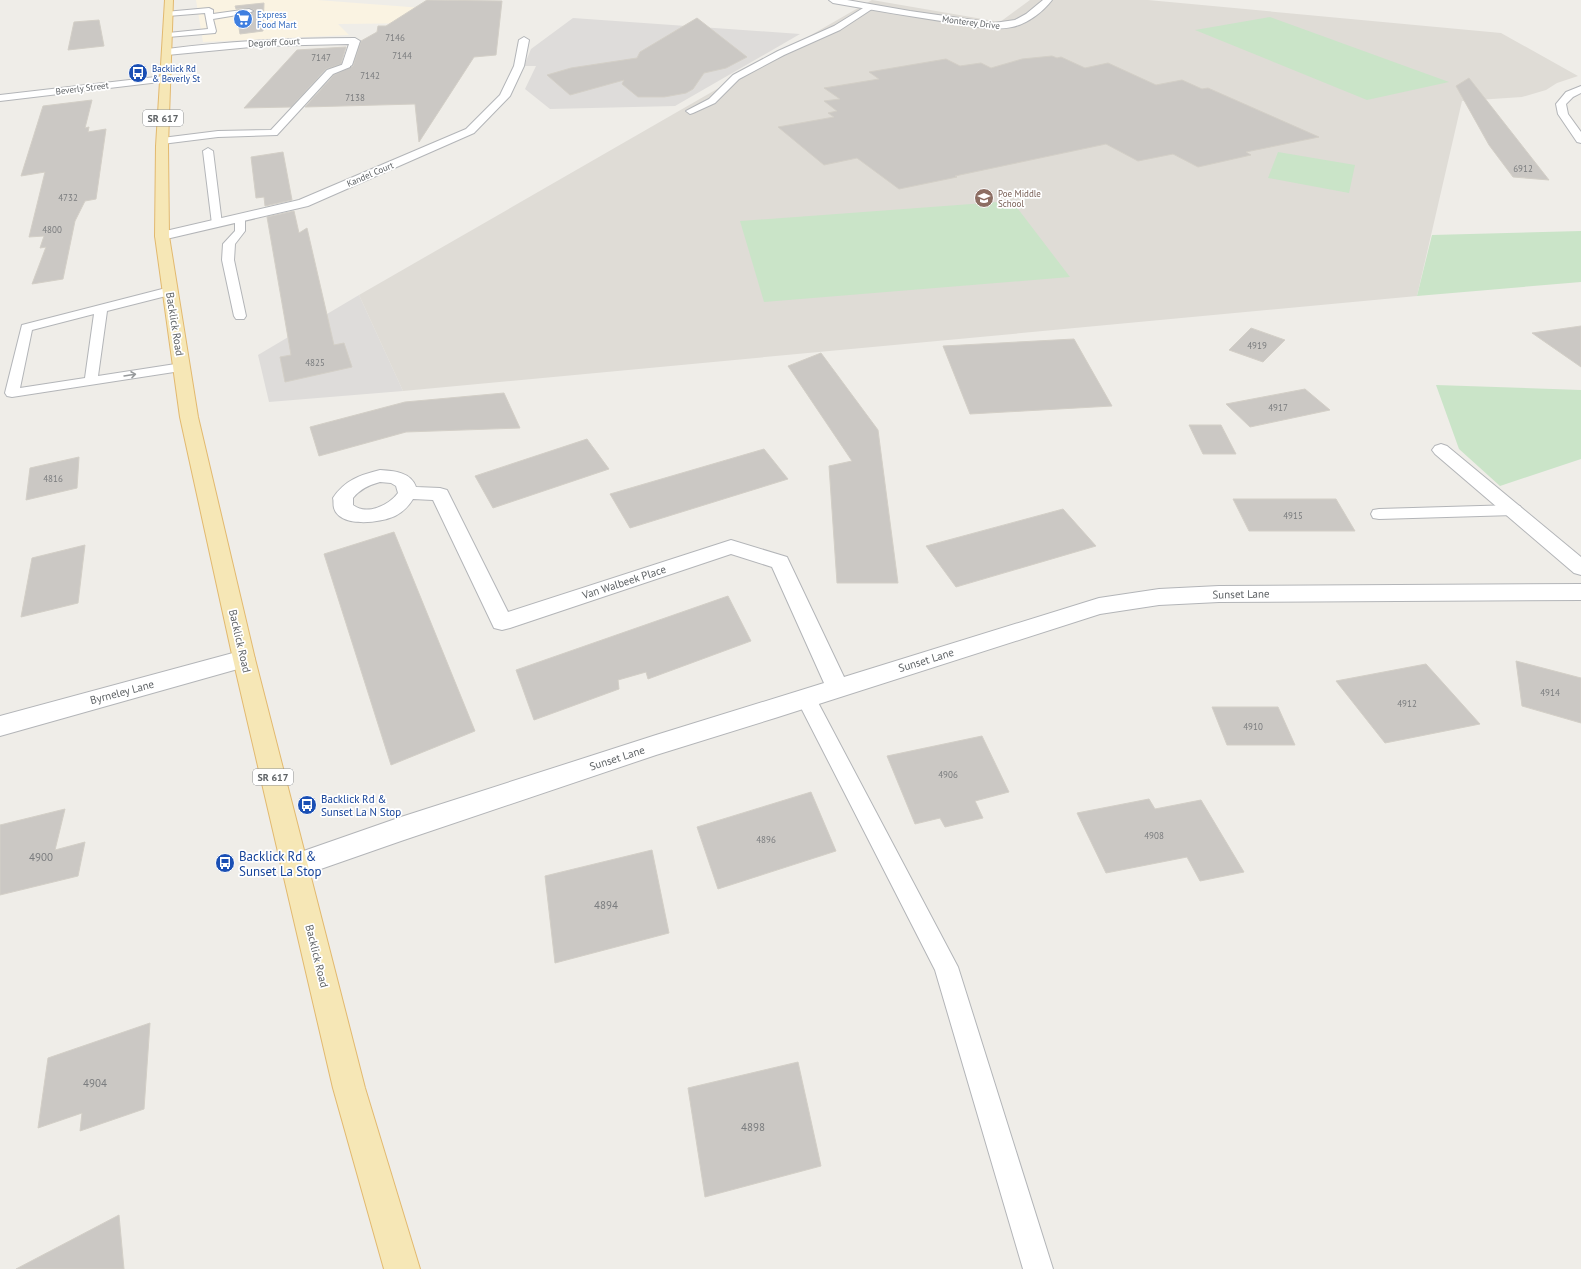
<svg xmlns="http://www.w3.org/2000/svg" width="1581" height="1269" font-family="'PT Sans',sans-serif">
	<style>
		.commercial { fill: #faf3e2 }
		.industrial { fill: #dedcda }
		.education { fill: #dfdcd6 }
		.green { fill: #cae4c8 }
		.building { fill: #cbc8c4; stroke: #d3cfc7 }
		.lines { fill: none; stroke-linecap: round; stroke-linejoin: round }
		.service-casing { stroke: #b3b5b8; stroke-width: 2 }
		.minor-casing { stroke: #b3b5b8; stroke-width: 2 }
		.primary-casing { stroke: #e2b96f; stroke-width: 2 }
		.service { fill: #fff; fill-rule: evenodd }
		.minor { fill: #fff; fill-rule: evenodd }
		.primary { fill: #f6e7b6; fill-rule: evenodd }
		.oneway { stroke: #979a9c }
		.labels { text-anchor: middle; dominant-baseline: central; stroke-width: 3.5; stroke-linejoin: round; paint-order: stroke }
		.far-shop-label { font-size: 9px; fill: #366cbe; stroke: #fff; text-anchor: start }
		.far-street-label { font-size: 9px; fill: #5f6366; stroke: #fff }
		.number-label { font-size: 9px; fill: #7a7c7e }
		.far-transit-label { font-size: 9px; fill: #164399; stroke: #fff; text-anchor: start }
		.far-education-label { font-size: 9px; fill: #785e54; stroke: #fff; text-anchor: start }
		.shield { fill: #fff; stroke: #8f9294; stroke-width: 1 }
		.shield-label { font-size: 10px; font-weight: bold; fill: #5f6366 }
		.street-label { font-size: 11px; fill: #5f6366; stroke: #fff }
		.transit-label { font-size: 11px; fill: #164399; stroke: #fff; text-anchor: start }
		.near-number-label { font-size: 11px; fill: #7a7c7e }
		.near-transit-label { font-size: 13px; fill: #164399; stroke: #fff; text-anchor: start }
	</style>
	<rect width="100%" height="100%" fill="#efede8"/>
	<path class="commercial" d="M196,0h121l119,9 -2,14 -96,1 11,11 -146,7z"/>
	<path class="industrial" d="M573,18l227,16 -125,72 -125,3 -25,-20 11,-23h-12l7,-17z
		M359,295l44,96 -134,11 -11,-47z"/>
	<path class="education" d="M872,0l128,22 30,-22h118l353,33 77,43 -21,7 -11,7 -24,7 -60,4 -45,195 -1014,95 -44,-96z"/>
	<path class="green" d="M1270,17l179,65 -82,18 -172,-70z
		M1278,152l77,13 -6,28 -81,-15z
		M1012,201l58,76 -306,25 -24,-81z
		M1581,231v51l-164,14 15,-61z
		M1436,385l145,5v69l-81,27 -41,-37z"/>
	<path class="building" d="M427,0l75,1 -6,54 -22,2 -55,85 -4,-38 -110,3 29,-32 19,-9 8,-25 16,-9 1,-6h8z
		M264,3l-1,28 -23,3 -3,-18 13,-2 4,-4 -5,-2 -13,1 -1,-3z
		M697,18l50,39 -21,11 -22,5 -11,16 -7,4 -22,4h-26l-16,-13 2,-4 -54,15 -23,-20 24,-7 66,-10 3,-6z
		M99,20l5,26 -36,4 6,-28z
		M346,47l-5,17 -15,5 -35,38 -47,1 53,-58z
		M1052,56l5,2 4,-1 24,11 23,-5 48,22 26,-5 20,9 6,-1 111,49 -73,15 5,3 -53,12 -25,-13 -35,7 -32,-17 -151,32 2,1 -58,12 -42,-31 -33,7 -46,-38 56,-10 -6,-4 9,-2 -13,-10 16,-2 -16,-11 55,-9 -10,-7 77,-13 14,7 21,-3 10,5 31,-9z
		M1469,78l80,102 -36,-3 -24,-32 -33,-59z
		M92,100l-7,28 4,-1 -1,5 18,-3 -10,70 -11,2 -10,20 -12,58 -31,5 14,-37 -6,1 4,-12 -15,1 16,-65 -24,4 22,-70z
		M283,152l9,48 -27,6 -1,-9 -8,1 -5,-41z
		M294,211l5,22 8,-5 27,117 10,-2 8,24 -67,15 -5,-25 11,-2 -24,-138z
		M1581,326v41l-49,-34z
		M1251,328l34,12 -22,22 -34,-12z
		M1074,339l38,67 -142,8 -27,-68z
		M821,353l57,77 20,153h-61l-8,-117 23,-5 -64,-95z
		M1305,389l25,21 -80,17 -24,-23z
		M504,393l16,35 -114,4 -87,24 -9,-29 95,-25z
		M1189,425h32l15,29h-33z
		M587,439l22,30 -116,39 -18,-32z
		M764,449l24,30 -158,49 -20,-34z
		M79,457l-2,31 -51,12 4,-32z
		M1233,499h103l19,32h-106z
		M1063,509l33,37 -140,41 -30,-41z
		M394,532l81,199 -84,34 -67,-211z
		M85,545l-7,58 -57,14 11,-59z
		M728,596l23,45 -103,38 -2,-7 -28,8 1,9 -85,31 -18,-50z
		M1516,661l65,17v45l-59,-17z
		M1426,664l54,60 -95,19 -49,-62z
		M1212,707h66l17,38h-68z
		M982,736l27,56 -34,9 8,17 -38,9 -5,-9 -25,6 -28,-68z
		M811,792l25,59 -118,38 -21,-62z
		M1149,799l6,10 46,-9 43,72 -44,9 -13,-24 -81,16 -29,-60z
		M65,809l-10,41 30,-8 -7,34 -78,19v-70z
		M652,850l17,83 -114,30 -10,-87z
		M150,1023l-6,86 -64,22 2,-18 -44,15 10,-70z
		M798,1062l23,104 -116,31 -17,-109z
		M119,1215l5,54h-108z"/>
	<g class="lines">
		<defs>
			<path id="service" d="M868,5h6l1,2 -35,23 -56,25 -45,24 -24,24 -22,10 -3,1 -4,-3 23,-12 24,-24 45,-24 56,-25z
				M209,8l4,2v4l36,-5 4,2 -4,2 -36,6 3,12 -1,2 -47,4 -4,-2 4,-2 40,-4 -3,-16 -37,3h-3v-4z
				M347,63h3v4l-17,7 -56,61 -59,2 -56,7 -5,-3 5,-3 56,-7 53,-1 56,-60z
				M208,148l5,3 9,73 -5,3 -5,-3 -9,-73z
				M240,215l5,3v13l-10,13 -1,16 12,56 -2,3h-8l-2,-3 -12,-56 1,-16 12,-13v-13z
				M170,287l4,1 2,3 -2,3 -67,17 -9,65 84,-13 5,1 2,3 -2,3 -175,27 -5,-1 -2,-3 17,-68zM94,314l-9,64 -65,10 12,-58z
				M1514,505l6,1 2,4 -2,4 -6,1 -135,4 -6,-1 -2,-4 2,-4 6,-1z
				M806,690l7,3 145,274 95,302h-30l-88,-299 -139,-272 3,-5z"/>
			<path id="minor" d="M829,0h18l63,11 84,12 21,-3 11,-6 17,-14h9c-9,12 -25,24 -40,27 -19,4 -39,-1 -58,-4 -40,-6 -81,-13 -121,-20z
				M524,37l5,3 -5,26 -14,30 -36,37 -166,73 -146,34 -5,-1 -2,-3 2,-3 142,-33 167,-71 34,-34 14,-29 5,-26z
				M355,38l5,3 -8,24 -5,3 -5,-3 7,-21 -88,2 -94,9 -5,-3 5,-3c63,-8 125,-11 188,-11z
				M164,76l5,3 -1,2 -168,20v-6z
				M1581,86v7l-8,4 -7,7 2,10 13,18v11l-4,-1 -19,-28 -2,-10 10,-12z
				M1441,444l6,2 134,111v18l-7,-2 -139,-119 -3,-4 3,-4z
				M380,470c14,1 31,2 36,17l24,1 7,2 61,122 223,-72 56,17 57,120 255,-79 60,-9 60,-3 362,-2v16l-362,2 -60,3 -59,9 -325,104 -119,37 -255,86 -106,37 -10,-3 -3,-9 3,-9 10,-3 106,-37 255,-82 168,-52 -52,-116 -41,-13 -221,74 -8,2 -8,-2 -61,-128 -20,-1c-5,8 -10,13 -18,17 -15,7 -55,12 -61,-8 -1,-3 0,-7 -1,-10 12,-18 27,-23 47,-28zM380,482l11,1 5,3 2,7c-9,12 -31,23 -45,12v-7c7,-9 16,-13 27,-16z
				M244,650l8,3 3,6 -3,6 -252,71v-20z"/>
			<path id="primary" d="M165,0h8l-5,146 1,90 29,181 57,242 110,429 55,181h-36l-51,-181 -100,-429 -53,-242 -25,-181 1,-90z"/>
		</defs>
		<use href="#service" class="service-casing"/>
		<use href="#minor" class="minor-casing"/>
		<use href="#primary" class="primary-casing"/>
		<use href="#service" class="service"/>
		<use href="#minor" class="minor"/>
		<use href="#primary" class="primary"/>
	</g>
	<defs><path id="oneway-shaft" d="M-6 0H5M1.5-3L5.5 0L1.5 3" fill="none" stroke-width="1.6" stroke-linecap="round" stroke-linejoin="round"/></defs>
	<use class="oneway" href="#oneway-shaft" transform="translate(130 375) rotate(-9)"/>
	<defs>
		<symbol id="supermarket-disc" viewBox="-11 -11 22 22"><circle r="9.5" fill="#3f7fe0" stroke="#fff"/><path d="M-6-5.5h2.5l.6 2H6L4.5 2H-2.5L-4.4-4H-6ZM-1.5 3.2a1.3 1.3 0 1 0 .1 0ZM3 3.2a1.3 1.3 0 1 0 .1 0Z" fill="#fff"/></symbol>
		<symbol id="bus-disc" viewBox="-11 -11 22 22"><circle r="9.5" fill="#1a4fb4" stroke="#fff"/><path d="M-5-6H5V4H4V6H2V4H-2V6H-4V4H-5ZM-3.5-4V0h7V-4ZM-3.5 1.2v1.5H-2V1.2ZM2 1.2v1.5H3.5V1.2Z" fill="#fff"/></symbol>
		<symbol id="school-disc" viewBox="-11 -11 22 22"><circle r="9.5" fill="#8d6e63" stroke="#fff"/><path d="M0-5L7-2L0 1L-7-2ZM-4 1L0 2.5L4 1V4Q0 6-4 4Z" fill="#fff"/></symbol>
	</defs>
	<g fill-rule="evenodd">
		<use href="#supermarket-disc" x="232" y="8" width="22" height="22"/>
		<use href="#bus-disc" x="127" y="62" width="22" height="22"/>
		<use href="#school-disc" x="973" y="187" width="22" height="22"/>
		<use href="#bus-disc" x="296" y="794" width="22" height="22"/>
		<use href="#bus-disc" x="214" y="852" width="22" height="22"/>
	</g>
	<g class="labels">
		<g class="far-shop-label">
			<text x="257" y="14">Express<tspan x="257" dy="10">Food Mart</tspan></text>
		</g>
		<g class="far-street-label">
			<text transform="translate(971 22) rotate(7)">Monterey Drive</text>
			<text transform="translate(274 42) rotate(-3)">Degroff Court</text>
			<text transform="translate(82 88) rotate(-7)">Beverly Street</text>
			<text transform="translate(370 174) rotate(-23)">Kandel Court</text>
		</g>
		<g class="number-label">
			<text x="395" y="37">7146</text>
			<text x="402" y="55">7144</text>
			<text x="321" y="57">7147</text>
			<text x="370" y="75">7142</text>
			<text x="355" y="97">7138</text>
			<text x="1523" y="168">6912</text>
			<text x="68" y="197">4732</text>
			<text x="52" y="229">4800</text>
			<text x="1257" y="345">4919</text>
			<text x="315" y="362">4825</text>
			<text x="1278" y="407">4917</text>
			<text x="53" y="478">4816</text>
			<text x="1293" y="515">4915</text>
			<text x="1550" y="692">4914</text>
			<text x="1407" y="703">4912</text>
			<text x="1253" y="726">4910</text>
			<text x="948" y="774">4906</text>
			<text x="1154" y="835">4908</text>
			<text x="766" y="839">4896</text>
		</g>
		<g class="far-transit-label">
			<text x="152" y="68">Backlick Rd<tspan x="152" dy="10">&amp; Beverly St</tspan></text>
		</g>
		<g class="far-education-label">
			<text x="998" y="193">Poe Middle<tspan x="998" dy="10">School</tspan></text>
		</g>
		<g class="shield">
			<rect x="143" y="110" width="40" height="16" rx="3"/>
			<rect x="253" y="769" width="40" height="16" rx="3"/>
		</g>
		<g class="shield-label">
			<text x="163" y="118">SR 617</text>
			<text x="273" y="777">SR 617</text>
		</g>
		<g class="street-label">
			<text transform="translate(175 324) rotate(81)">Backlick Road</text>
			<text transform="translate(624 582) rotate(-18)">Van Walbeek Place</text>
			<text transform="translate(1241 594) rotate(-1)">Sunset Lane</text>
			<text transform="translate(240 641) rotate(77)">Backlick Road</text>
			<text transform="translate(926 660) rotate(-17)">Sunset Lane</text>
			<text transform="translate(122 692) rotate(-15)">Byrneley Lane</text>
			<text transform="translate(617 758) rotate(-18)">Sunset Lane</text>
			<text transform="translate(317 956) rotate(76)">Backlick Road</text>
		</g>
		<g class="transit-label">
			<text x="321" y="799">Backlick Rd &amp;<tspan x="321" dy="13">Sunset La N Stop</tspan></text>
		</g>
		<g class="near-number-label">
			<text x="41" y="857">4900</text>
			<text x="606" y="905">4894</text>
			<text x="95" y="1083">4904</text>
			<text x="753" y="1127">4898</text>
		</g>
		<g class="near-transit-label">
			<text x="239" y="856">Backlick Rd &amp;<tspan x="239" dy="15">Sunset La Stop</tspan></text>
		</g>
	</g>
</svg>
